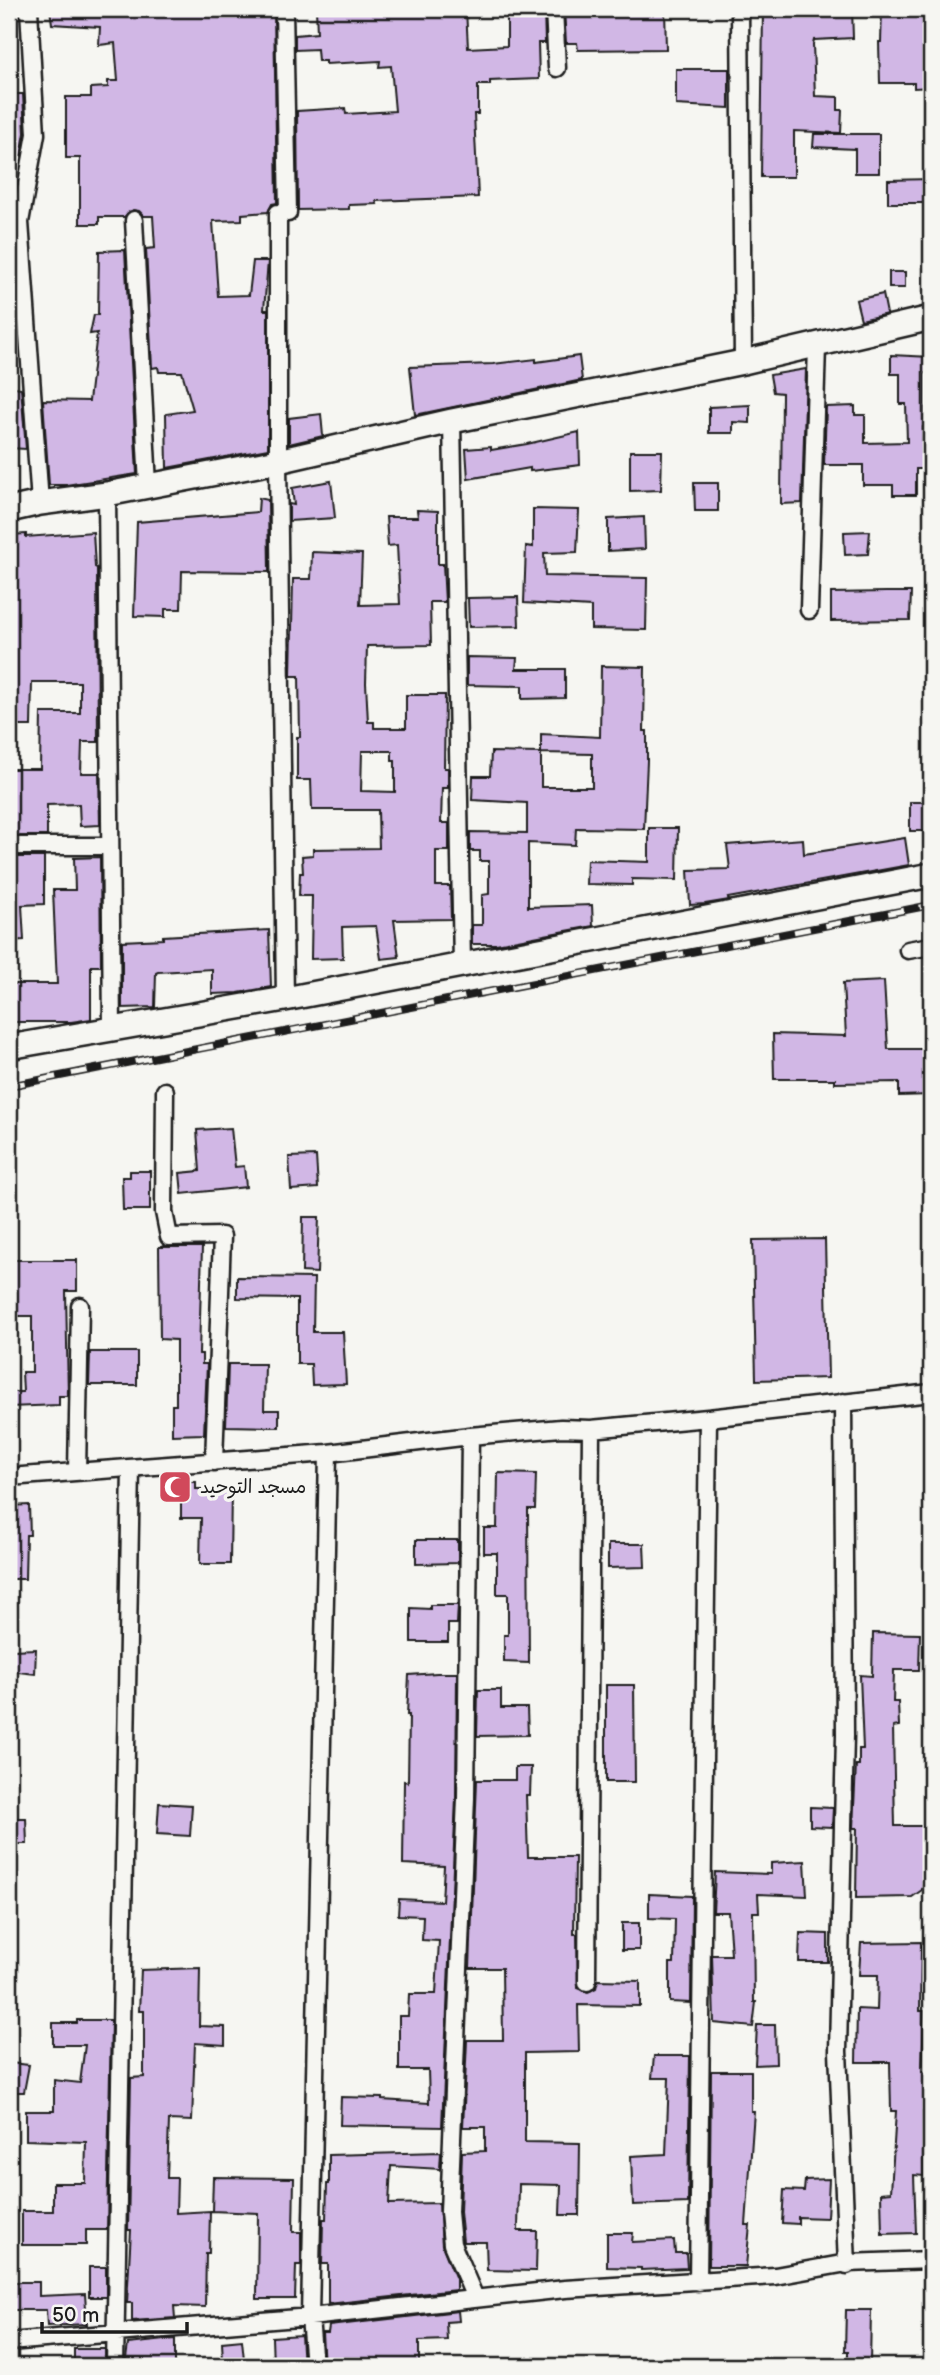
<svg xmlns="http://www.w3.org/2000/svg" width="940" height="2375" font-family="'Balsamiq Sans','Playpen Sans Arabic',sans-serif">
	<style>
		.building { fill: #d1b7e5; stroke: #1c1c1c; stroke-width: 2; fill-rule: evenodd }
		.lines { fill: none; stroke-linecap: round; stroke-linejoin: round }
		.street-casing { stroke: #1c1c1c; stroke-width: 21 }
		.secondary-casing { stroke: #1c1c1c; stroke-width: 28 }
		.street { stroke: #f6f6f2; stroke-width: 16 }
		.secondary { stroke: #f6f6f2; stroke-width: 23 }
		.rail-casing { stroke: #1c1c1c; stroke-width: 8 }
		.rail { stroke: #f6f6f2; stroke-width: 5; stroke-dasharray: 16; stroke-linecap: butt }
		.labels { text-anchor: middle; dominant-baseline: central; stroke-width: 7; stroke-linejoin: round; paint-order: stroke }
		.poi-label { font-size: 19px; fill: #1c1c1c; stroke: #f6f6f2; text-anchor: start }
	</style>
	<rect width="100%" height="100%" fill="#f6f6f2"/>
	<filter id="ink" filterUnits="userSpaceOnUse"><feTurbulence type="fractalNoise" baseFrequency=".0143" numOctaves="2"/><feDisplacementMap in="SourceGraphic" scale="14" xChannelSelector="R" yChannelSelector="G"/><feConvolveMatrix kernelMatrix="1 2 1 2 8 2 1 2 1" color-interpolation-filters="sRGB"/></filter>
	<g filter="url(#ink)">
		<path class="building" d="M50,9h224l3,194 -5,1 -4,8 -26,2v6l-29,1 5,75 31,-1 4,-34h15l-4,49h4v139l-101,19 -1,-54 27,-4 -11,-38h-23l-1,-5 -6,1 -6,-119 9,-1 -2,-32h-9l-5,-5 -6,-1 -9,7h-25v7h-19v-66h-14v-61h25v-9l17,-1v-6h10l-3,-38 -16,2 1,-18 -48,-3z
			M316,9h106v3l44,-3 2,39 39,-2v-37h37l1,34h-7l1,36 -49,2v4h-12v29h-4l4,83 -102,4 1,3 -28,1v4l-51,1 -1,-99 48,-3 1,6 49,-3 -4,-45 -12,1 1,-6 -54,3v-3h-8l-1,-12 -22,1v-15l22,-2z
			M564,9h101l1,40 -88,1 -1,-7h-11z
			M763,9h89l1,29 -39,2 -1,4 2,52 23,1v13h4l-1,23 -47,-2v46h-33z
			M882,9h49v78l-17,1v-5h-34l-1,-41h2z
			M676,69h53v39l-53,-3z
			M9,94h14l2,39 -4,23h-12z
			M814,134h65v39h-24v-24l-42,-2z
			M931,179v24h-43v-23z
			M125,250l12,224 -71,11h-17l-6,-85 46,1 8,-68 -7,1 4,-19h4l1,-64z
			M889,272h16v16h-16z
			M883,294l4,20 -26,6 -5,-20z
			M891,355l40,2v16h-6v54h-2l-1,42h-6v26h-23v-10h-30v-20h-39l2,-58 29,-1v9h10v28l42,-1 -1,-38h-6v-30h-9z
			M579,356l3,24 -167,35 -5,-48 83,-3 43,-5v3z
			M806,369l-4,134 -21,1 1,-111 -9,-1 -3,-17z
			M9,386l12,2 5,61 -17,-1z
			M750,405v18l-17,-1v11h-24v-26z
			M321,414l2,22 -34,8v-26z
			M579,432l1,33 -50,6v-3l-62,11 -2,-30 25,-2v3l36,-6z
			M630,451h32l-1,39 -31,1z
			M331,481l4,37 -46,3v-17l5,1 -2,-17z
			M694,483h24v28h-23z
			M259,498l9,2 1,72 -87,-1 -1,38h-16v8l-31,-1 3,-94 121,-10z
			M533,509l46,1 -2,42 -33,1 1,23 102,2 -1,52 -55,-1v-22l-67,-4 2,-57 7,1z
			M417,510l21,1v53h5l2,38h-15l1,43 -64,1 -1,37 2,39h6v6h32v-33h39l-1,73h4v20h-6l-1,35h8v28h-13v35h14l1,33 -57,1 5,37 -18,2 -5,-33 -34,1 1,31 -32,1 1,-63h-13l1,-23h3l-1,-17 11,-1v-6l66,-1 -1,-38h-66l-1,-30h-14v-43h3l-1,-61h-8l2,-97h18l1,-27 50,2 -2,51 40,-1 -3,-59 -9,1 -2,-29h32zM362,751h30v10h3v31l-34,-1z
			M644,517l1,32 -37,2v-32z
			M870,531l-2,23 -23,1 -1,-23z
			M93,532l2,35 2,1 1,174h-16l-1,31h18l1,52 -20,1 -1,-22 -32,1v31h-38v-67h31l1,-56h39v-31h-48l-1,44h-22v-191l17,-1v3z
			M886,592h25l-1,28 -79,1v-28z
			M518,597l1,29 -50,1 -1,-29z
			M467,657l50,1 -1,11h49v29l-43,1v-13l-55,-1z
			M601,666l44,1 -1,64h3v30l-3,68 -68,-1 -1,17 -47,-2v64l64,-2 1,21 -97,18h-24v-19h10v-30l7,-1v-33h-9v-10h-10v-19l57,1v-30l-55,-3 1,-24h17l1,-24 50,1v-19l59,3zM541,753l51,1v33h-51z
			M910,802h21v29h-21z
			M649,828h29l-1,52 -45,-1v6l-46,-1 1,-24 62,2z
			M905,838l4,27 -181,33 1,2 -24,4 -15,1 -2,-35 42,-1 -3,-24 76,-6 1,15z
			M9,857h35v47l-22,1 2,35 -15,1z
			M100,857l1,109h-10v53l-20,3h-62v-38h48l-4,-94h22l-1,-32z
			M269,930l2,57 -33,6 -26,1v-25l-54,3 -2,1 -1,34 -33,1v-67l41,-2v-3z
			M884,981l4,68h43v46l-32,1v-14l-64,1v-4h-61l-1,-45 73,2 -3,-53z
			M231,1128l4,39 9,-1 2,21 -64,7 -2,-21 20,-2 -3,-41z
			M316,1156l2,32 -27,2 -2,-33z
			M130,1171h20v39h-27l-1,-33h8z
			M303,1217h16l-2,56 -15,-1z
			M825,1239l3,139 -72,2 -3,-140z
			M159,1247h43l-3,107h3v10h5l-3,70 -32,1v-30h4v-65l-16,-1z
			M9,1260h68v31h-11l2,105h-9v9l-50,2v-15h14l-1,-20h10v-56h-23z
			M237,1277l77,1 -1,54h30l3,52 -34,1 -1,-21h-14v-65l-60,-1z
			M90,1352h47v33h-48z
			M228,1364h37l-1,46h15v17l-53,-1z
			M498,1473l38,1 -1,35h-7l1,154 -25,-1v-27h4v-41h-11v-41h-13v-25h13z
			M181,1482h15v7h35l-1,75h-30l1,-46h-20z
			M29,1505l1,30h-4l-1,44h-16v-73z
			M416,1540h42v23l-42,1z
			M608,1544h36l1,23 -37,1z
			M430,1605h28l-1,19h-9v18h-37v-34l19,1z
			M873,1633l47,1 -1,36h-25l-1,32h5l1,24 -6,1 2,99h31v48l-4,16 -10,7 -56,1 1,-70h-4l3,-63h3v-16h4l-3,-74 12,1z
			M36,1649l-1,25 -25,-3 2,-21z
			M437,1673h20l-1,125 -14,329 -102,-2 1,-28 41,1v2l47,3 -1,-33h-29v-54h9l1,-22h27l3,-53 -17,-1 1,-24 -25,-1 1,-16 43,2 2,-35 -41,-2 1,-83 4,1 1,-67h-2l2,-40z
			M606,1685h28l1,97h-29z
			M478,1690h23v18h26l1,27 -51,1z
			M515,1767h16l-1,28h-4l2,62h47l-1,77h3l1,54 10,4 8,-4 2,-8 42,1v25l-62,-1 1,47 -54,1v89l55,1 -1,72h-19l1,-30 -42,-1 -1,47h19l-1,40 -49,-1 -1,-28h-23l-3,-30 2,-60 23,-1v-24h-22l4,-87h36l-1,-72h-32l7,-188h38z
			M159,1803l33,2 -2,31 -33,-2z
			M810,1807l23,1 -1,19 -22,-1z
			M9,1818h17l1,26h-18z
			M805,1861l2,35 -49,-2 1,18h-6l1,90h2l-3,25 -39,-4 -2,-68h19l-3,-43h-15l2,-40 56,2v-11z
			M649,1894l43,2 -1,107 -21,-1v-39h4l1,-44 -26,-1z
			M622,1923h17v27h-17z
			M800,1933l28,1v28h-29z
			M921,1942l-1,69h4l-2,61h6l1,39h-6l1,65 -10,-1 2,58 -34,1 -1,-41 10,-1 5,-81h-5l-1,-49h-34l1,-53 20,1 1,-35h-19l2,-32z
			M200,1968l-1,58 26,1v18l-30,-2 -3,78 -23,-1 -2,58h10l-1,35 34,-2 -1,42h-3l-1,54 -31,-1 1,12 -43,3v-18h-5l4,-73h-3l3,-152 13,-1v-66h-5l2,-41z
			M77,2020h34l-4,210h-21v15h-64v-34h31v-28h32l1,-41 -60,-2v-29h28v-31l26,3 5,-38h-32v-22h24z
			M757,2025h18l1,39 -21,1z
			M654,2056h36l-2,147 -55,2 -2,-49 35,-2 3,-76h-17z
			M9,2063l20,2 -5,27h-15z
			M711,2071h40v40h3l-8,114h4l-4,41h-37z
			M441,2152l-1,17 -49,-3 -2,38 50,-1 3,42 14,34v11l-128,14v-40h-6l1,-45h3l1,-35h2v-29z
			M213,2177l81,1 -1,54h8v33h-5l-1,34h-38l1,-86 -46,-2z
			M829,2179l-2,39 -29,-1v7l-16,-1 2,-33 20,1 1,-11z
			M607,2233h26l-1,9 42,-2 1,13h11l1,15 -46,2v-2l-34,-1z
			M89,2267h17v30h-17z
			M9,2282h30v14l46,-2 2,30 -40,2 -1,-16h-37z
			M846,2310h25l-1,56h-22v-15h-3z
			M458,2311l1,10 -13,1 1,18 -28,1v23l-95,2 -2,-33h6l1,-7z
			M301,2335l2,31h-30l-1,-29z
			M175,2339v27h-50l3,-22z
			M242,2340l2,19 -21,2 -1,-19z
			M74,2349h31v17h-31z"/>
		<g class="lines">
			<defs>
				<path id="street" d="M29,9l7,125 -16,88 20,281
					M284,9l4,204
					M554,9l3,59
					M740,9l3,353
					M278,213v248l7,538
					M134,220l14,265
					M452,421l10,544
					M107,494l5,535
					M809,610l8,-264
					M9,846h101
					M908,950l23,-4
					M165,1091l-1,121 5,25 53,-1 -8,226
					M843,1402l2,333 -7,316 9,214
					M470,1436l-4,362 -17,414 3,32 23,54
					M77,1472l3,-166
					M9,1477l319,-24 142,-17 91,-8 30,1 117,-11 223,-25
					M587,1982l4,-553
					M698,2282l10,-864
					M9,2342l301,-25 255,-28 210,-13 72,-13 84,-3
					M115,2366l16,-898
					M314,2366l-4,-49 18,-864"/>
				<path id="secondary" d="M9,510l31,-7 67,-9 171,-33 174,-40 291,-59 188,-44
					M9,1047l276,-48 646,-124"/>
			</defs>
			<use href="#street" class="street-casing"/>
			<use href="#secondary" class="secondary-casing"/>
			<use href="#street" class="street"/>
			<use href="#secondary" class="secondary"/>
			<defs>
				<path id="rail" d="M9,1086l922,-181"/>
			</defs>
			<use href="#rail" class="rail-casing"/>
			<use href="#rail" class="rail"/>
		</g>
	</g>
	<defs>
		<symbol id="mosque-square" viewBox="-11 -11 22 22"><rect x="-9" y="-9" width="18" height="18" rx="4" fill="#d1495b" stroke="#f6f6f2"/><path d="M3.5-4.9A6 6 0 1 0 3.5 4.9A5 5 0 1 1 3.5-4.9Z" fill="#fff"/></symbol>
	</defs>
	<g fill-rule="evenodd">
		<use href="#mosque-square" x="156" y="1468" width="38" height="38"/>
	</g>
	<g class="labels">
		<g class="poi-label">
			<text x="200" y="1487">مسجد التوحيد</text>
		</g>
	</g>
	<rect width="940" height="2375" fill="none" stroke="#f6f6f2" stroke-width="35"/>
	<rect x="18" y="18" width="905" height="2340" fill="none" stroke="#1c1c1c" stroke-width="2.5" filter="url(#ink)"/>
	<path d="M42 2322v10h145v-10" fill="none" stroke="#1c1c1c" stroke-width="3.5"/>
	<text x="52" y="2322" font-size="21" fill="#1c1c1c" stroke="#f6f6f2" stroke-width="5" paint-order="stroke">50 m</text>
</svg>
